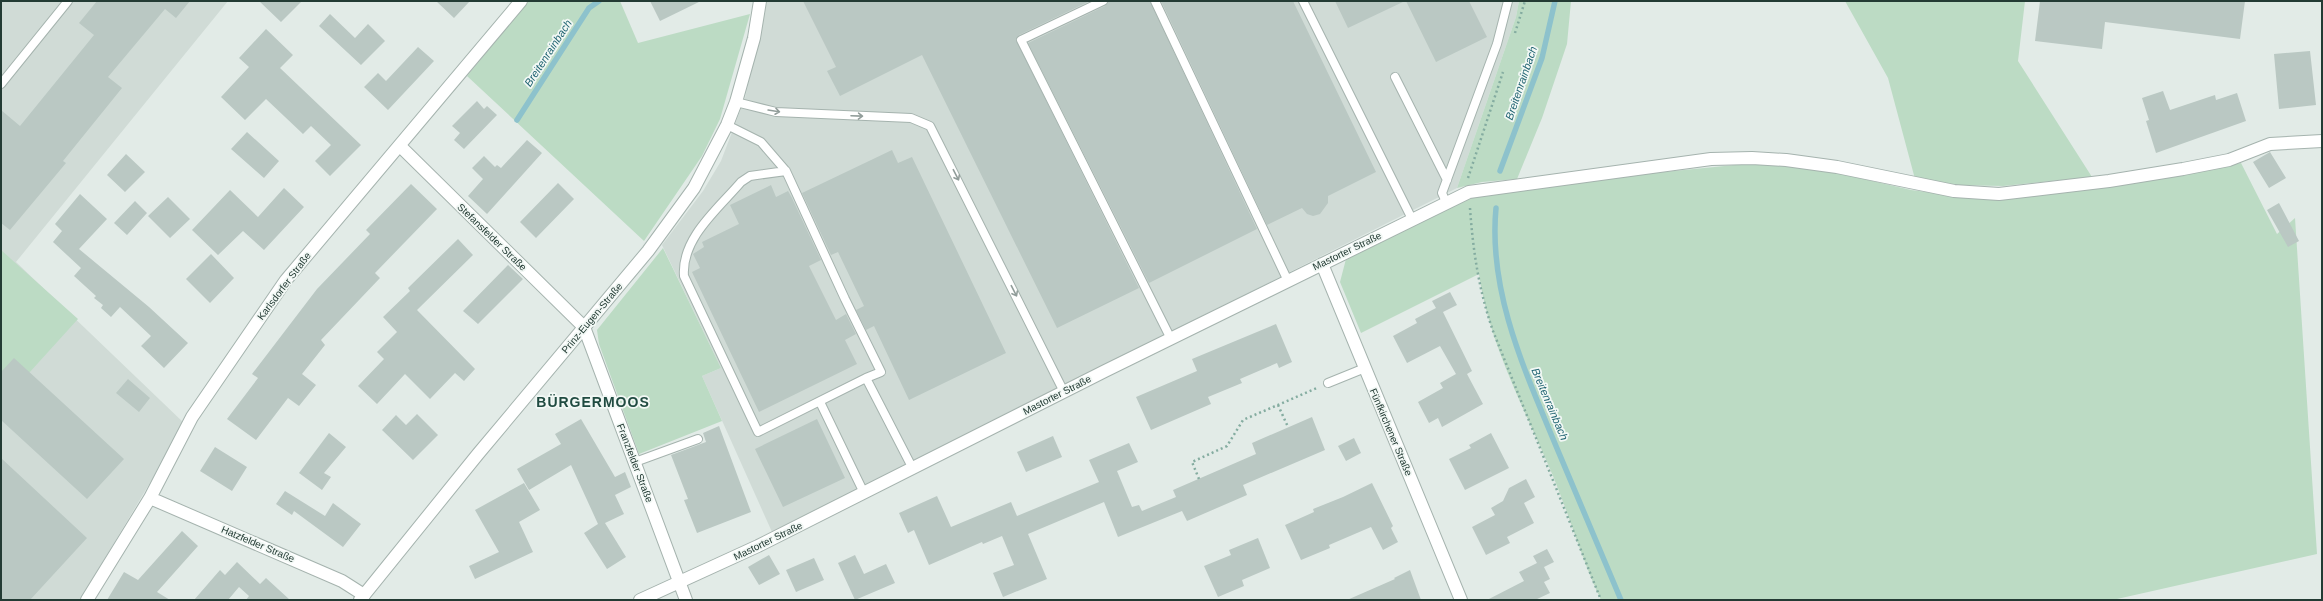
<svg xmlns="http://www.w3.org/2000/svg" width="2323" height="601" font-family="Helvetica,sans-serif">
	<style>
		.built { fill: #d0dbd6 }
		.green { fill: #bcdbc4 }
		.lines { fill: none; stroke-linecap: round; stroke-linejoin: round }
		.stream { stroke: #8dc2cc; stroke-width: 5.5 }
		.building { fill: #bac8c3 }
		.service-casing { stroke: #a5b3ae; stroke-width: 10 }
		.minor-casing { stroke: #a5b3ae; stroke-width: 14 }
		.tertiary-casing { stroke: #a5b3ae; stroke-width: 14 }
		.path { stroke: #84aca0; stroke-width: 2.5; stroke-dasharray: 2 3; stroke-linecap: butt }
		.service { stroke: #fff; stroke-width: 8 }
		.minor { stroke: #fff; stroke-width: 12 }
		.tertiary { stroke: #fff; stroke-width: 12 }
		.oneway { stroke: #919d9a }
		.labels { text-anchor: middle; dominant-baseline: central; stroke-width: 3.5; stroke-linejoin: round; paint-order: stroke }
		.street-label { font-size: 10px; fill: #233b34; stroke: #f2f8f5 }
		.water-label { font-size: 11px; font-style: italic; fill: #216472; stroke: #f2f8f5 }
		.district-label { font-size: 14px; font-weight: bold; letter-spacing: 1px; fill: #204b41; stroke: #f2f8f5 }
	</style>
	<rect width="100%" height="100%" fill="#e2ebe7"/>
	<path class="built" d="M1,1h227l-212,261 169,162 -105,176h-79z
		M767,1h752l-3,16 -59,171 -685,344 -70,-156 19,-8 -59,-123 41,-54 18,-30 24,-63z"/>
	<path class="green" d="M529,1h91l18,42 112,-29 -30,105 -18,37 -58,85 -177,-165z
		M1519,1h52l-4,43 -25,74 -25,61 -35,3 -25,6 59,-171z
		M1845,1h180l-7,60 74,116 -89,9 -48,-1 -40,-6 -27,-101z
		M1755,163l33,2 50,8 73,17 77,10 127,-14 126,-23 36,71 18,-16 22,336 -200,45 -516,1c-19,-40 -31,-83 -48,-124 -27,-65 -64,-131 -74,-202l-118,59 -21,-51 6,-23 122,-60 40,-8 105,-14z
		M663,248l58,120 -19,8 20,45 -83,33 -40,-110 -2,-14z
		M1,250l77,69 -49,54 -28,-1z"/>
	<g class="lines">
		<path class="stream" d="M517,120l72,-112 10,-7
			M1500,171l42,-113 13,-57
			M1496,208c-8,84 29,163 60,238 22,51 43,103 65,154"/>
	</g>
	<path class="building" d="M97,1h93l-14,17 -11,-9 -57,68 14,11 -59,73 3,2 -56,67 -9,-7v-113l19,16 74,-91 -15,-12z
		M259,1h43l-21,21z
		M436,1h34l-16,17z
		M650,1h51l-41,20z
		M803,1h287l-71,34 -3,5 123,248 -82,40 -135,-273 -82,41 -13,-25 9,-4z
		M1108,1h42l107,228 -108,54 -121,-240 77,-37z
		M1161,1h132l83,171 -48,24v7l-8,11 -7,2 -6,-2 -5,-6 -35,17z
		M1335,1h70l-57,27z
		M1406,1h63l18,36 -51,25z
		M2040,1h205l-5,38 -135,-17 -3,27 -67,-8z
		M330,14l25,24 13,-14 17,17 -24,24 -42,-39z
		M266,29l27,26 -13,13 81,77 -31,31 -15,-15 16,-16 -20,-19 -8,8 -37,-35 -21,21 -24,-23 28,-30 -10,-9z
		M418,47l16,14 -46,49 -24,-23 14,-14 8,8z
		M2310,51l6,54 -37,4 -5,-55z
		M2163,91l7,19 45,-15 1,5 21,-7 9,28 -90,32 -10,-32 3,-1 -7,-22z
		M477,101l7,8 3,-3 10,9 -33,34 -10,-9 6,-7 -8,-7z
		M247,132l32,29 -15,17 -33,-29z
		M527,140l15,13 -55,61 -19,-18 15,-17 -11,-11 12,-12 11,11 2,-2 4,3z
		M892,150l6,13 14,-6 94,196 -97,47 -35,-74 -8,4 -10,-20 8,-4 -26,-54 -7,3 -29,-62z
		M2270,152l16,26 -17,10 -16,-26z
		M126,154l19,18 -20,20 -18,-17z
		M558,183l16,16 -38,39 -16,-16z
		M411,184l26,25 -62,64 5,5 -59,62 4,5 -23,29 14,11 -17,21 -11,-8 -32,42 -29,-21 31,-41 -6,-4 65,-85 53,-55 -4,-4z
		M771,185l5,12 12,-6 4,7 29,62 -12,6 27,54 10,-6 10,20 -11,6 12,24 -98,48 -67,-140 8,-4 -7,-14 11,-7 -2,-5 37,-18 -9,-19z
		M284,188l20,19 -40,43 -21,-19 -25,24 -26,-25 38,-40 28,27z
		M80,194l27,25 -28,30 70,58 39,36 -24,25 -23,-22 10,-10 -31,-29 -9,10 -10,-9 2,-3 -9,-7 2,-2 -22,-20 7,-8 -28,-26 9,-11 -7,-7z
		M168,197l22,22 -20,19 -22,-22z
		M135,201l12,12 -20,22 -13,-12z
		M2279,203l20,38 -11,6 -21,-37z
		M458,239l15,16 -56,55 58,59 -11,12 -9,-8 -25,26 -25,-25 -28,30 -19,-18 26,-27 -7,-7 20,-20 -14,-15 27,-26 -2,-3z
		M211,254l23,24 -24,25 -24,-24z
		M508,265l15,14 -45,45 -15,-13z
		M1450,292l7,13 -14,7 29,59 -5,3 16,30 -41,23 -4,-9 -9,5 -11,-21 25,-14 -3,-5 16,-9 -16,-28 -33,17 -14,-27 24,-13 -2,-4 21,-11 -4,-7z
		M1276,324l16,38 -13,6 -2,-5 -37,16 2,4 -34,14 3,7 -60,26 -15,-33 61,-26 -5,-12z
		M14,358l110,101 -37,40 -86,-79v-48z
		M128,379l22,19 -11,14 -23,-19z
		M417,414l21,21 -25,25 -31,-30 14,-15 10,10z
		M1312,417l13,33 -82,35 4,10 -60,26 -5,-10 -64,26 -14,-35 -76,32 19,45 -44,18 -10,-24 21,-8 -12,-29 -19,8 -1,-2 -53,23 -15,-35 -6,3 -9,-20 38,-17 14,31 60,-25 6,14 82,-34 -10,-22 40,-17 9,19 -21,9 15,36 7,-2 3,6 34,-14 -3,-7 83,-36 -4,-11z
		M581,419l34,58 10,-5 6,15 -16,8 9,19 -19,9 21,34 -19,12 -23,-36 14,-9 -27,-59 -42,25 -12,-21 44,-25 -6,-10z
		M817,419l28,59 -62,29 -28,-58z
		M719,426l32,86 -54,21 -13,-33 4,-1 -17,-44 35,-13 -3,-9z
		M329,433l17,14 -22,26 7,4 -9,13 -23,-17z
		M1491,433l18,35 -44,22 -16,-31 22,-11 -2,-3z
		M1053,436l9,21 -36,15 -9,-20z
		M1354,438l7,15 -15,8 -8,-15z
		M215,447l32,20 -15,24 -32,-20z
		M1,458l86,80 -57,62h-29z
		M1526,479l9,18 -11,6 10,20 -27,14 3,6 -24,12 -14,-28 23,-12 -4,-7 12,-7 6,-13z
		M524,483l16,27 -21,12 14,30 -58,27 -6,-13 30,-14 -24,-42z
		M1372,483l21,43 -2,2 7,14 -15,8 -12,-23 -42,18 1,3 -29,12 -16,-35 29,-13 -1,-3 30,-12z
		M285,491l40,25 8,-13 28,21 -18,23 -49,-36 -2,4 -16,-11z
		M182,531l16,15 -41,46 13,8h-63l17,-28 14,8z
		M1258,538l12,30 -28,12 2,6 -26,11 -14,-31 27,-11 -2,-5z
		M1547,549l7,13 -10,5 6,12 -6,3 6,11 -15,7h-48l37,-19 -5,-9 18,-9 -4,-7z
		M769,555l11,19 -21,11 -11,-18z
		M855,555l9,19 22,-10 9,19 -40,17 -17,-37z
		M814,558l10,22 -28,12 -10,-22z
		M237,562l23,22 6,-6 24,22h-44l3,-4 -10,-9 -11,13h-34l26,-30 5,5z
		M1410,570l11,30h-74l48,-21 -1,-1z"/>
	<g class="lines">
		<defs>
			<path id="service" d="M1103,1l-82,39 150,299
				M1155,1l133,280
				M1303,1l109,218
				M1395,77l52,103
				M1,84l67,-83
				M736,102l40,10 135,6 19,8 134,266
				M727,125l34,17 25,29 59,128 36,73 -15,6 47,91
				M786,171l-36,5 -9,6c-22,26 -60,56 -57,94l74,156 108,-54
				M1446,202l-4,-9 55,-149 11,-43
				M1328,383l37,-15
				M820,402l44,91
				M635,462l63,-23"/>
			<path id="minor" d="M400,146l184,181 102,273
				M1322,264l139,336
				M150,498l192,83 22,14
				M87,600l63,-102 42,-81 94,-137 235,-279
				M640,600l118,-54 347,-175 364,-179 242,-33 41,-1 34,2 51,7 117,24 45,3 110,-13 74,-12 46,-9 41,-16 52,-3"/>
			<path id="tertiary" d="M360,600l118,-146 170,-203 46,-63 33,-63 9,-23 18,-64 6,-37"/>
		</defs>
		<use href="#service" class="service-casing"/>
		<use href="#minor" class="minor-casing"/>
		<use href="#tertiary" class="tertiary-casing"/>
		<path class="path" d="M1515,33l10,-32
			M1468,178l35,-106
			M1470,208c3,43 9,83 23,123l108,269
			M1278,405l10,22
			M1199,479l-7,-17 35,-16 16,-26 74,-32"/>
		<use href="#service" class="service"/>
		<use href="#minor" class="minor"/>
		<use href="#tertiary" class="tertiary"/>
	</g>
	<defs><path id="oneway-shaft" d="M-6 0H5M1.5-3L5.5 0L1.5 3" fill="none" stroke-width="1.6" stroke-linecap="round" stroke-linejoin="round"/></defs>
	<g class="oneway">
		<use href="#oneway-shaft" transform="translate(774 111) rotate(9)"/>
		<use href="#oneway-shaft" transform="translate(857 116) rotate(2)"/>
		<use href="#oneway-shaft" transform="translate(956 175) rotate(63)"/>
		<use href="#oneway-shaft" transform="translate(1014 291) rotate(63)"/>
	</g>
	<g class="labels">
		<g class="street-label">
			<text transform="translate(492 237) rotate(44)">Stefansfelder Straße</text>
			<text transform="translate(1347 251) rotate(-26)">Mastorter Straße</text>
			<text transform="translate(284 286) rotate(-53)">Karlsdorfer Straße</text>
			<text transform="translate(592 318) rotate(-50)">Prinz-Eugen-Straße</text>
			<text transform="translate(1057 395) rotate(-27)">Mastorter Straße</text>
			<text transform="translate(1391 432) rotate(67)">Fünfkirchener Straße</text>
			<text transform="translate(635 463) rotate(69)">Franzfelder Straße</text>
			<text transform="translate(768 541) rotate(-26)">Mastorter Straße</text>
			<text transform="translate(258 544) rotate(23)">Hatzfelder Straße</text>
		</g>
		<g class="water-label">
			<text transform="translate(548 53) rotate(-57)">Breitenrainbach</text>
			<text transform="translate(1521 83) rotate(-71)">Breitenrainbach</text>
			<text transform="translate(1550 404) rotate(67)">Breitenrainbach</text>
		</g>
		<g class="district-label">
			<text x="593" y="402">BÜRGERMOOS</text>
		</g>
	</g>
	<rect width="2323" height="601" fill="none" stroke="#233b34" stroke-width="4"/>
</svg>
